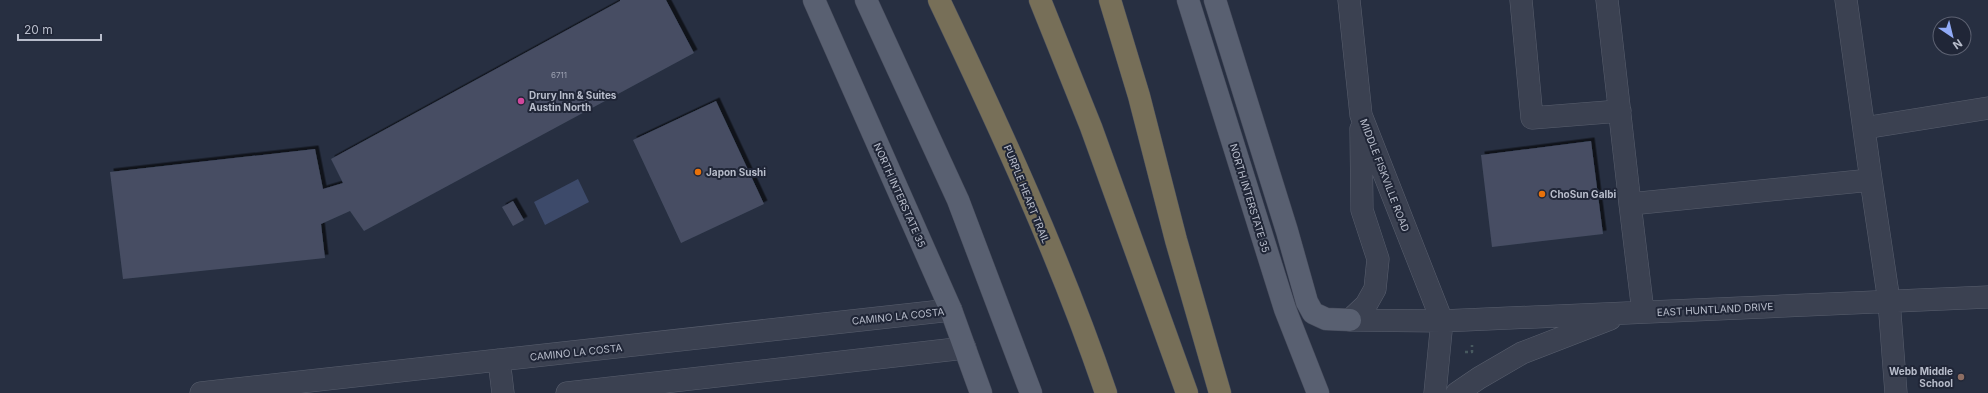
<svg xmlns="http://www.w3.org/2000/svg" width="1988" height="393" font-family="Inter,sans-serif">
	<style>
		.water { fill: #3d4a6a }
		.building { fill: #464e63; filter: url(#shadow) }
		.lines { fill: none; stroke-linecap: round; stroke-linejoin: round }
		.minor-casing { stroke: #595f6e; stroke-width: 23 }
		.major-casing { stroke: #454a5a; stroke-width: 23 }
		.highway-casing { stroke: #464c5c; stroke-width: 23 }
		.path { stroke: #47595f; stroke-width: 2.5; stroke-dasharray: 3 3; stroke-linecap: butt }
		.minor { stroke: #3b4151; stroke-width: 22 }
		.major { stroke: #596071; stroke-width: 22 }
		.highway { stroke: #776f58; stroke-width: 22 }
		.hotel-dot { fill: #d1479c; stroke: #202637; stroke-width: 1.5 }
		.food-dot { fill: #e8710a; stroke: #202637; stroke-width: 1.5 }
		.education-dot { fill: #8d6e63; stroke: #202637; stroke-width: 1.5 }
		.labels { text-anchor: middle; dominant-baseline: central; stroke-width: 4; stroke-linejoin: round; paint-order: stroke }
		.number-label { font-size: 8px; fill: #9ca1b1 }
		.poi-label { font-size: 10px; font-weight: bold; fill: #b8bdcb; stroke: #202637; text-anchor: start }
		.street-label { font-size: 10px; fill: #b8bdcb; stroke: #202637 }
	</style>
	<defs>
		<filter id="shadow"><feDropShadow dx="3.5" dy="-3.5" stdDeviation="0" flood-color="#0009"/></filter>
	</defs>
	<rect width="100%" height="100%" fill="#272f41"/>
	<path class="water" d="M578,179l11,23 -44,23 -11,-23z"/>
	<path class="building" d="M620,0h46l28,53 -330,178 -14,-20 -29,13 4,34 -202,21 -13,-107 205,-23 8,40 20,-6 -12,-24 289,-158z
		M716,101l48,103 -83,39 -48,-103z
		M1591,141l12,93 -111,13 -11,-92z
		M513,201l11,19 -11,6 -11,-19z"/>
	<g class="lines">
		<defs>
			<path id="minor" d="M1349,0l12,115 81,206 -7,72
				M1521,0l11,118 88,-7
				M1607,0l23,204
				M1846,0l25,180
				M1864,128l124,-20
				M1643,312l-13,-108 241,-24 18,121 7,92
				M1350,320l92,1 546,-24
				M1350,320l16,-15 9,-16 3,-30 -16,-49 -1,-81
				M499,360l4,33
				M201,393l750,-83
				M567,393l398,-45
				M1457,393l22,-15 43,-25 88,-34"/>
			<path id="major" d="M814,0l137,310 30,83
				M866,0l92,200 73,193
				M1188,0l97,309 33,84
				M1215,0l72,231 20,71 6,11 13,6 24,1"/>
			<path id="highway" d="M939,0c61,128 121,258 167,393
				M1040,0l51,127 96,266
				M1110,0l29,96 37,144 44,153"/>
		</defs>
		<use href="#minor" class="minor-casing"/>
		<use href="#major" class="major-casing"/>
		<use href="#highway" class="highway-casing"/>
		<path class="path" d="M1465,352h7v-7"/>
		<use href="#minor" class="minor"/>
		<use href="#major" class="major"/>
		<use href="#highway" class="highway"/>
	</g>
	<circle class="hotel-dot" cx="521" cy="101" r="4"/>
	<g class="food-dot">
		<circle cx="698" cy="172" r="4"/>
		<circle cx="1542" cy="194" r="4"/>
	</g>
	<circle class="education-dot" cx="1961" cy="377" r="4"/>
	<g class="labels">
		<g class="number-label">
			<text x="559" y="75">6711</text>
		</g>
		<g class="poi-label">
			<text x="529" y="95">Drury Inn &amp; Suites<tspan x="529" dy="12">Austin North</tspan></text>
			<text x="706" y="172">Japon Sushi</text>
			<text x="1550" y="194">ChoSun Galbi</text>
			<text x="1953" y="371" text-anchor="end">Webb Middle<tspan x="1953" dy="12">School</tspan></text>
		</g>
		<g class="street-label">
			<text transform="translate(1385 175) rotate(69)">MIDDLE FISKVILLE ROAD</text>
			<text transform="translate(1027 194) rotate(68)">PURPLE HEART TRAIL</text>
			<text transform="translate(900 195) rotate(66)">NORTH INTERSTATE 35</text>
			<text transform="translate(1250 198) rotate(73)">NORTH INTERSTATE 35</text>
			<text transform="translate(1715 309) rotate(-3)">EAST HUNTLAND DRIVE</text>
			<text transform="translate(898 316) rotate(-6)">CAMINO LA COSTA</text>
			<text transform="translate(576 352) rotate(-6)">CAMINO LA COSTA</text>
		</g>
	</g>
	<g transform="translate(1952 36) rotate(145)"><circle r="19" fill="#202637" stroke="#5d6272"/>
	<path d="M0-3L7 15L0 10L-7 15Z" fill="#91abf7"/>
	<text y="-6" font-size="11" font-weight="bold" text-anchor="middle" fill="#b8bdcb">N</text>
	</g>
	<path d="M18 34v6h83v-6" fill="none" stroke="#b8bdcb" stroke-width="2"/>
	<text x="24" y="34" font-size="12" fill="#b8bdcb" stroke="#202637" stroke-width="3" paint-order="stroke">20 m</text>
</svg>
